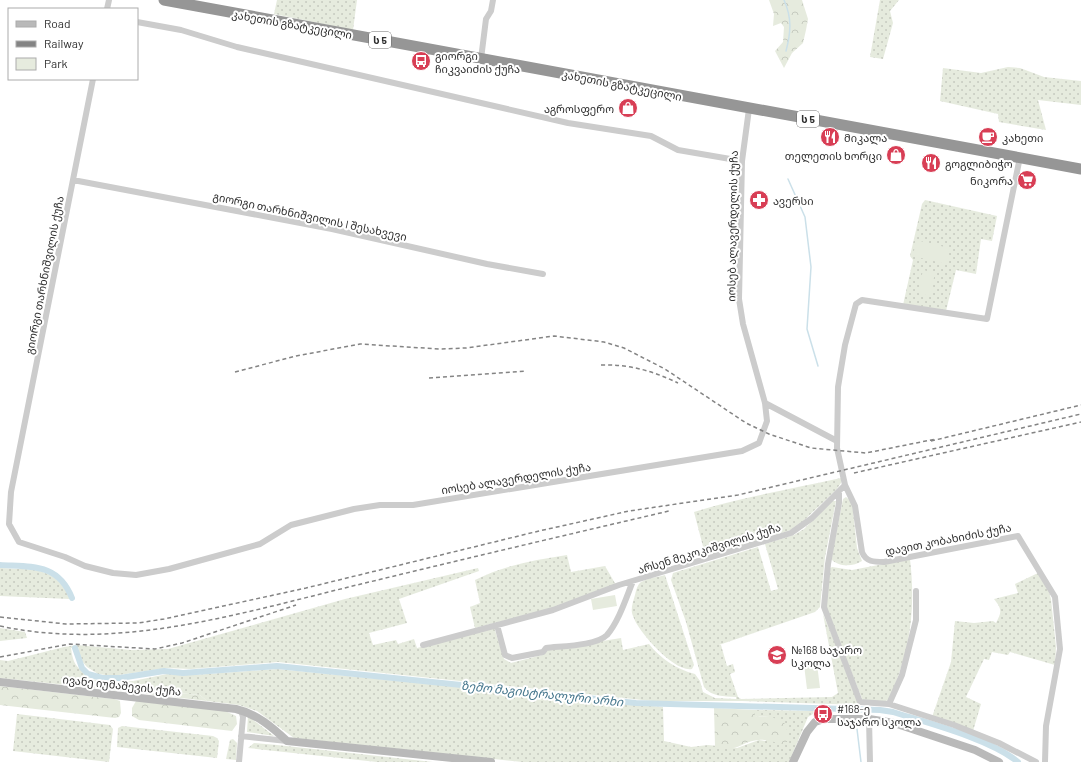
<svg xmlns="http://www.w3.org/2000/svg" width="1081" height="762" font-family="Barlow,'Noto Sans Georgian',sans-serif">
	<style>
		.green { fill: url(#green-dots) }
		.forest { fill: url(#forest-crowns) }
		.pitch { fill: #e6ebde }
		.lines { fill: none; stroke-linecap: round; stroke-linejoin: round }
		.stream { stroke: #cbe0e9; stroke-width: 1.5 }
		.canal { stroke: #cbe0e9; stroke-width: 6 }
		.street { stroke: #ccc; stroke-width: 6 }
		.secondary { stroke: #b9b9b9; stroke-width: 8 }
		.highway { stroke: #969696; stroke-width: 11 }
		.rail { stroke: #848484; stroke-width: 1.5; stroke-dasharray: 4 3; stroke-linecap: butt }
		.labels { text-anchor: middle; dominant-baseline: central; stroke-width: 4; stroke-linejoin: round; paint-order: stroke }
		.shield { fill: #fff; stroke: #6d6d6d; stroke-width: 1 }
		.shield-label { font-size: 10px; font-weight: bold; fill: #2f2f2f }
		.street-label { font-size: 11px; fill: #2f2f2f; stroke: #fff }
		.poi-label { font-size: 11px; fill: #2f2f2f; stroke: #fff; text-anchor: start }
		.water-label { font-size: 12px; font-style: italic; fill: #42748b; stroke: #fff }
	</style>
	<defs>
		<pattern id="green-dots" width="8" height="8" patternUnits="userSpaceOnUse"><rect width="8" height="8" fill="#e6ebde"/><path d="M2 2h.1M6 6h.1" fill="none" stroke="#c6cabf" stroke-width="1.8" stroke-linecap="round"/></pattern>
		<pattern id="forest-crowns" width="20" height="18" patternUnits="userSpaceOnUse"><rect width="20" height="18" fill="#e6ebde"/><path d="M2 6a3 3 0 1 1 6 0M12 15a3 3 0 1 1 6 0" fill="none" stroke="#c6cabf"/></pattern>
	</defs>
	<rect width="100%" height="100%" fill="#fff"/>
	<path class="green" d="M277,0h80l-4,30 -79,-16z
		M880,0h19l-9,11 3,12 -10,36 -13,-2z
		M1008,67l12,1 24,9 37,4v24l-43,-5 8,30 -47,-8 -1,-8 -58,-13 3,-33 38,5z
		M925,200l72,16 -5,25 -11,-2 -5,35 -20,-4 -10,41 -43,-6 10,-45 -3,-4 12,-52z
		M841,478v5l-5,7 -38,36 -7,4 -85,28 -12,-46c48,-15 98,-23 147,-34z
		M846,497l6,5 5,46 5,13c-9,6 -24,6 -31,-2l12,-60z
		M832,501h4l-11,56 -5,50 -5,5 -96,33h2l6,21 6,-2 2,8 -5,2 8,23 3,2 91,-2 6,-4 -15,-79 38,91 -119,-4h-90l-374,-39 -87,7 -24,-1 -48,7h-13l-8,-1 -11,-7 -7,-8 -2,-12 -7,1c3,24 10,18 21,33l-6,2 -1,4 -85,-9v-18l8,1 56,-14 13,-2 54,5 37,-1 177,-50 133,-31 1,3 -80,28 8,24 -38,10 4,12 23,-5 2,4 16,-5 3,9 77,-21 10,32 7,4 31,-8 5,-5 74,-12 2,12 26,-6c12,15 27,25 46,30l5,7 3,11 12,6 21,1v-2c-12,-1 -24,0 -32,-10l-18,-65 -15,-42 2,-7 85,-26 13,44 7,-2 -13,-45 29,-9 10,-6z
		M567,555l4,17 34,-6 11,19 -56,21 -85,22 -5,-21 10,-4 -5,-23c30,-15 60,-20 92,-25z
		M910,559c6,52 0,93 -21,140l-3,2h-23l-38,-95 4,-37 3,-2 20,3z
		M0,568c31,2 56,-3 70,31l-70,-3z
		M1038,573l10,16 3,10 5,48 -1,18 -45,-13 -2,3 -16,-3 -3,8 -5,-1 -18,38 15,7 -8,27 -41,-14 19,-55 4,-41 19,2 19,-2 3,2c6,-11 6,-14 -2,-24l24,-6 -3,-9z
		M665,575l29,90 -2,4c-17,4 -54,-37 -59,-53 -3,-6 0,-14 2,-21 1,-4 2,-10 6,-13 7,-4 17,-5 24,-7z
		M0,628l25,4 2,6 -27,3z
		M277,669l386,38 1,34 27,6 17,-2 29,3 22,-8 7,1 3,-25 -14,1v-7l64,1v2l-6,1 -5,3 -19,45h-267l-228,-24 -37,-27 -18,-6 -32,-4 -7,-6 -55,-5 -9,-3 -3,-6 34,-7 26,1z
		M17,714l93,11 3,4 -4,33 -96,-11z
		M248,716l26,20 -27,-4z
		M122,726l91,10 4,2 2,3 -2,17 -100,-11 1,-19z
		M233,739l4,4 -1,17 -10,-1 4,-19z
		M254,743l23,2 156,17h-56l-129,-14z"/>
	<path class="forest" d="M769,0h33l6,19 -2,11 -3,13 -11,10 -8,15 -9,-17 8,-9 1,-15 -3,-4 -8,3 1,-12z
		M91,679l23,3 19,-1 3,6 9,3 55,5 7,6 -122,-14 1,-4 6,-2z
		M0,686l114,13 6,2 1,12 -2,4 -4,1 -115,-13z
		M136,701l89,10 11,5 1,8 -5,7 -93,-11 -7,-4v-8z
		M714,708l41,2v7l14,-1 15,6 6,16 -6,7c-7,-2 -18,-6 -25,-5 -21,2 -18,13 -44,6z"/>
	<path class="pitch" d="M916,240l33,8 -3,16 -33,-8z
		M923,270l12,3 -5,23 -12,-3z
		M615,595l2,11 -24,4 -2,-11z
		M817,664l3,24 -13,1 -3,-24z"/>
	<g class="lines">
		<path class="stream" d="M784,0c8,18 7,32 2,51
			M788,179l17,38 6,50 -4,62 11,37
			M857,729l4,33"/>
		<path class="canal" d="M0,565c32,2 58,-2 72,33
			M75,648l7,20 6,6 14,4h18l44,-7 19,2 94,-7 359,37 244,7 13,2c35,11 97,27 125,50"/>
		<path class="street" d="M107,9l2,-9
			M137,22l44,8 56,17 331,76 83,13 27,14 64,11
			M481,59l5,-40 5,-8 2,-11
			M93,79l-82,413 -2,32 10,18 46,15 20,9 28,7 23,2 33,-6 91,-25 31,-19 63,-16 26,-4h33l329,-54 17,-8 8,-22 -2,-18 -22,-79 -4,-25 3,-138 7,-52
			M1020,157l-33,162 -125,-19 -6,4 -11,41 -7,42 -1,61 8,37 10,21 7,46c4,10 12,10 22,10l134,-26 37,61 5,52 -14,77 -1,36
			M73,180l259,49 155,35 56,10
			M765,403l72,38
			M839,491v12l-11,61 -4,43 36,95 29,2 65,21 45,18 37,19
			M497,625l8,30 7,3 31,-6 3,-4c15,-2 50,-2 61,-13 12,-14 19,-37 26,-54
			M423,645l130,-35 66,-25 172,-52 21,-15 33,-33
			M889,704l13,-29 14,-55v-29
			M869,719l1,43
			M241,736l46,5
			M239,762l4,-45 -2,-7"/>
		<path class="secondary" d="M0,682l236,27c21,5 36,18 51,32l204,21
			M793,762l14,-30 8,-10 9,-3h45l25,4 81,27 24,12"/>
		<path class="highway" d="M164,0l917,169"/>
		<path class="rail" d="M601,365c28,-1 52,6 77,18
			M235,372l61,-16 64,-12 79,5 27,-1 88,-12 50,6 20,6 41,21 81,54 23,11 42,14 55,5 70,-14
			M429,378l97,-7
			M931,441l150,-36
			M854,473l227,-51
			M0,617l66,7 72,-1 26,-4 142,-31 233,-57 90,-20 109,-16 343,-81
			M0,626c121,26 244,-14 361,-42 103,-25 205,-49 308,-73
			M0,657l70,-13 85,5 27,-6 114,-38"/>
	</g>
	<defs>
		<symbol id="bus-disc" viewBox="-11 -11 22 22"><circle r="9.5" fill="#d83e55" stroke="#fff"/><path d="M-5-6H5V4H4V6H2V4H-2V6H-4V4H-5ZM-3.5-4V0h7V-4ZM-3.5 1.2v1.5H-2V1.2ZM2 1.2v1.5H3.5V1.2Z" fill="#fff"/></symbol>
		<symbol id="shop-disc" viewBox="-11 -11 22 22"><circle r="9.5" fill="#d83e55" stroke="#fff"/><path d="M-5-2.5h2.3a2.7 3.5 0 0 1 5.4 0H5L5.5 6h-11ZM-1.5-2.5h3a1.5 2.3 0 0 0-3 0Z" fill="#fff"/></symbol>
		<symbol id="restaurant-disc" viewBox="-11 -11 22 22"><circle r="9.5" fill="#d83e55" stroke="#fff"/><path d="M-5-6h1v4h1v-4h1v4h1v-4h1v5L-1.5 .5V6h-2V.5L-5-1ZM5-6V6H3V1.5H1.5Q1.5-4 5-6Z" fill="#fff"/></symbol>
		<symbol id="cafe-disc" viewBox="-11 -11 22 22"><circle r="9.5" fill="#d83e55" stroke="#fff"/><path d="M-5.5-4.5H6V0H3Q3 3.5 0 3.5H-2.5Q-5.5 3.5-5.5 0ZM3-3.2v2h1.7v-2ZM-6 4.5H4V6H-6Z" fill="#fff"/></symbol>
		<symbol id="supermarket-disc" viewBox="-11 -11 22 22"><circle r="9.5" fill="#d83e55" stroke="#fff"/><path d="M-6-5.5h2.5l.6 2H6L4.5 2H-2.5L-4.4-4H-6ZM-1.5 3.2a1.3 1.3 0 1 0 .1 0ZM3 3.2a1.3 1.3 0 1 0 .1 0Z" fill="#fff"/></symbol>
		<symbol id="pharmacy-disc" viewBox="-11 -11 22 22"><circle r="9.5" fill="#d83e55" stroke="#fff"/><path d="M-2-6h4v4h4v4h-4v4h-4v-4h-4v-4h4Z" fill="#fff"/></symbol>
		<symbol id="school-disc" viewBox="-11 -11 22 22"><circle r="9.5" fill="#d83e55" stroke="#fff"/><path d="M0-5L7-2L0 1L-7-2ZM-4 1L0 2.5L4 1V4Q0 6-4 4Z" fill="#fff"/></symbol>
	</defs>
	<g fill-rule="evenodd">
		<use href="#bus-disc" x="410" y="50" width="22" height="22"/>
		<use href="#shop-disc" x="617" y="97" width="22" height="22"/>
		<use href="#restaurant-disc" x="819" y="126" width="22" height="22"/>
		<use href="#cafe-disc" x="977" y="126" width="22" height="22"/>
		<use href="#shop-disc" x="885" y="144" width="22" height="22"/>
		<use href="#restaurant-disc" x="920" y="152" width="22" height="22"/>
		<use href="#supermarket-disc" x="1016" y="169" width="22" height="22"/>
		<use href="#pharmacy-disc" x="748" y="189" width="22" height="22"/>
		<use href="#school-disc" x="766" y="644" width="22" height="22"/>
		<use href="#bus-disc" x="812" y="703" width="22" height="22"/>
	</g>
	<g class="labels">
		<g class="shield">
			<rect x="369" y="32" width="22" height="16" rx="3"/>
			<rect x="797" y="111" width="22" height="16" rx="3"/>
		</g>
		<g class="shield-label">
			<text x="380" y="40">ს 5</text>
			<text x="808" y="119">ს 5</text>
		</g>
		<g class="street-label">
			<text transform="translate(292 24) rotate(10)">კახეთის გზატკეცილი</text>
			<text transform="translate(622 85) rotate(11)">კახეთის გზატკეცილი</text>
			<text transform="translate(310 216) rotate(12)">გიორგი თარხნიშვილის I შესახვევი</text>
			<text transform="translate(732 226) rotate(-89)">იოსებ ალავერდელის ქუჩა</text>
			<text transform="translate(44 275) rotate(-79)">გიორგი თარხნიშვილის ქუჩა</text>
			<text transform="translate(516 478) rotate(-9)">იოსებ ალავერდელის ქუჩა</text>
			<text transform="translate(948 539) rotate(-11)">დავით კობახიძის ქუჩა</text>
			<text transform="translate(709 548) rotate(-17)">არსენ მეკოკიშვილის ქუჩა</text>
			<text transform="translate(122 685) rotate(6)">ივანე იუმაშევის ქუჩა</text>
		</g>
		<g class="poi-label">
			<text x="435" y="55">გიორგი<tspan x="435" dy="13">ჩიკვაიძის ქუჩა</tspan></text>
			<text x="614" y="108" text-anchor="end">აგროსფერო</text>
			<text x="844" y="137">მიკალა</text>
			<text x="1002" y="137">კახეთი</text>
			<text x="882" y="155" text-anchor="end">თელეთის ხორცი</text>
			<text x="945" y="163">გოგლიბიჭო</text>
			<text x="1013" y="180" text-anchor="end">ნიკორა</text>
			<text x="773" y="200">ავერსი</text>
			<text x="791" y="649">№168 საჯარო<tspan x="791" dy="13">სკოლა</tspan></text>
			<text x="837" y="708">#168-ე<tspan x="837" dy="13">საჯარო სკოლა</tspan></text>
		</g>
		<g class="water-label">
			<text transform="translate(542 693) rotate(6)">ზემო მაგისტრალური არხი</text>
		</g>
	</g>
	<rect x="8" y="8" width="130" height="72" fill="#ffffff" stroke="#acacac"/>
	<rect x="16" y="21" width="20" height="6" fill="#b9b9b9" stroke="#acacac"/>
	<text x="44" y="28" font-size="12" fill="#2f2f2f">Road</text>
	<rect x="16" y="41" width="20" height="6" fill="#848484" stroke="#acacac"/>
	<text x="44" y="48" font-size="12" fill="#2f2f2f">Railway</text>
	<rect x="16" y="58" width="20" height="12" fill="#e6ebde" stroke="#acacac"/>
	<text x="44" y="68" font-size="12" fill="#2f2f2f">Park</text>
</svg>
